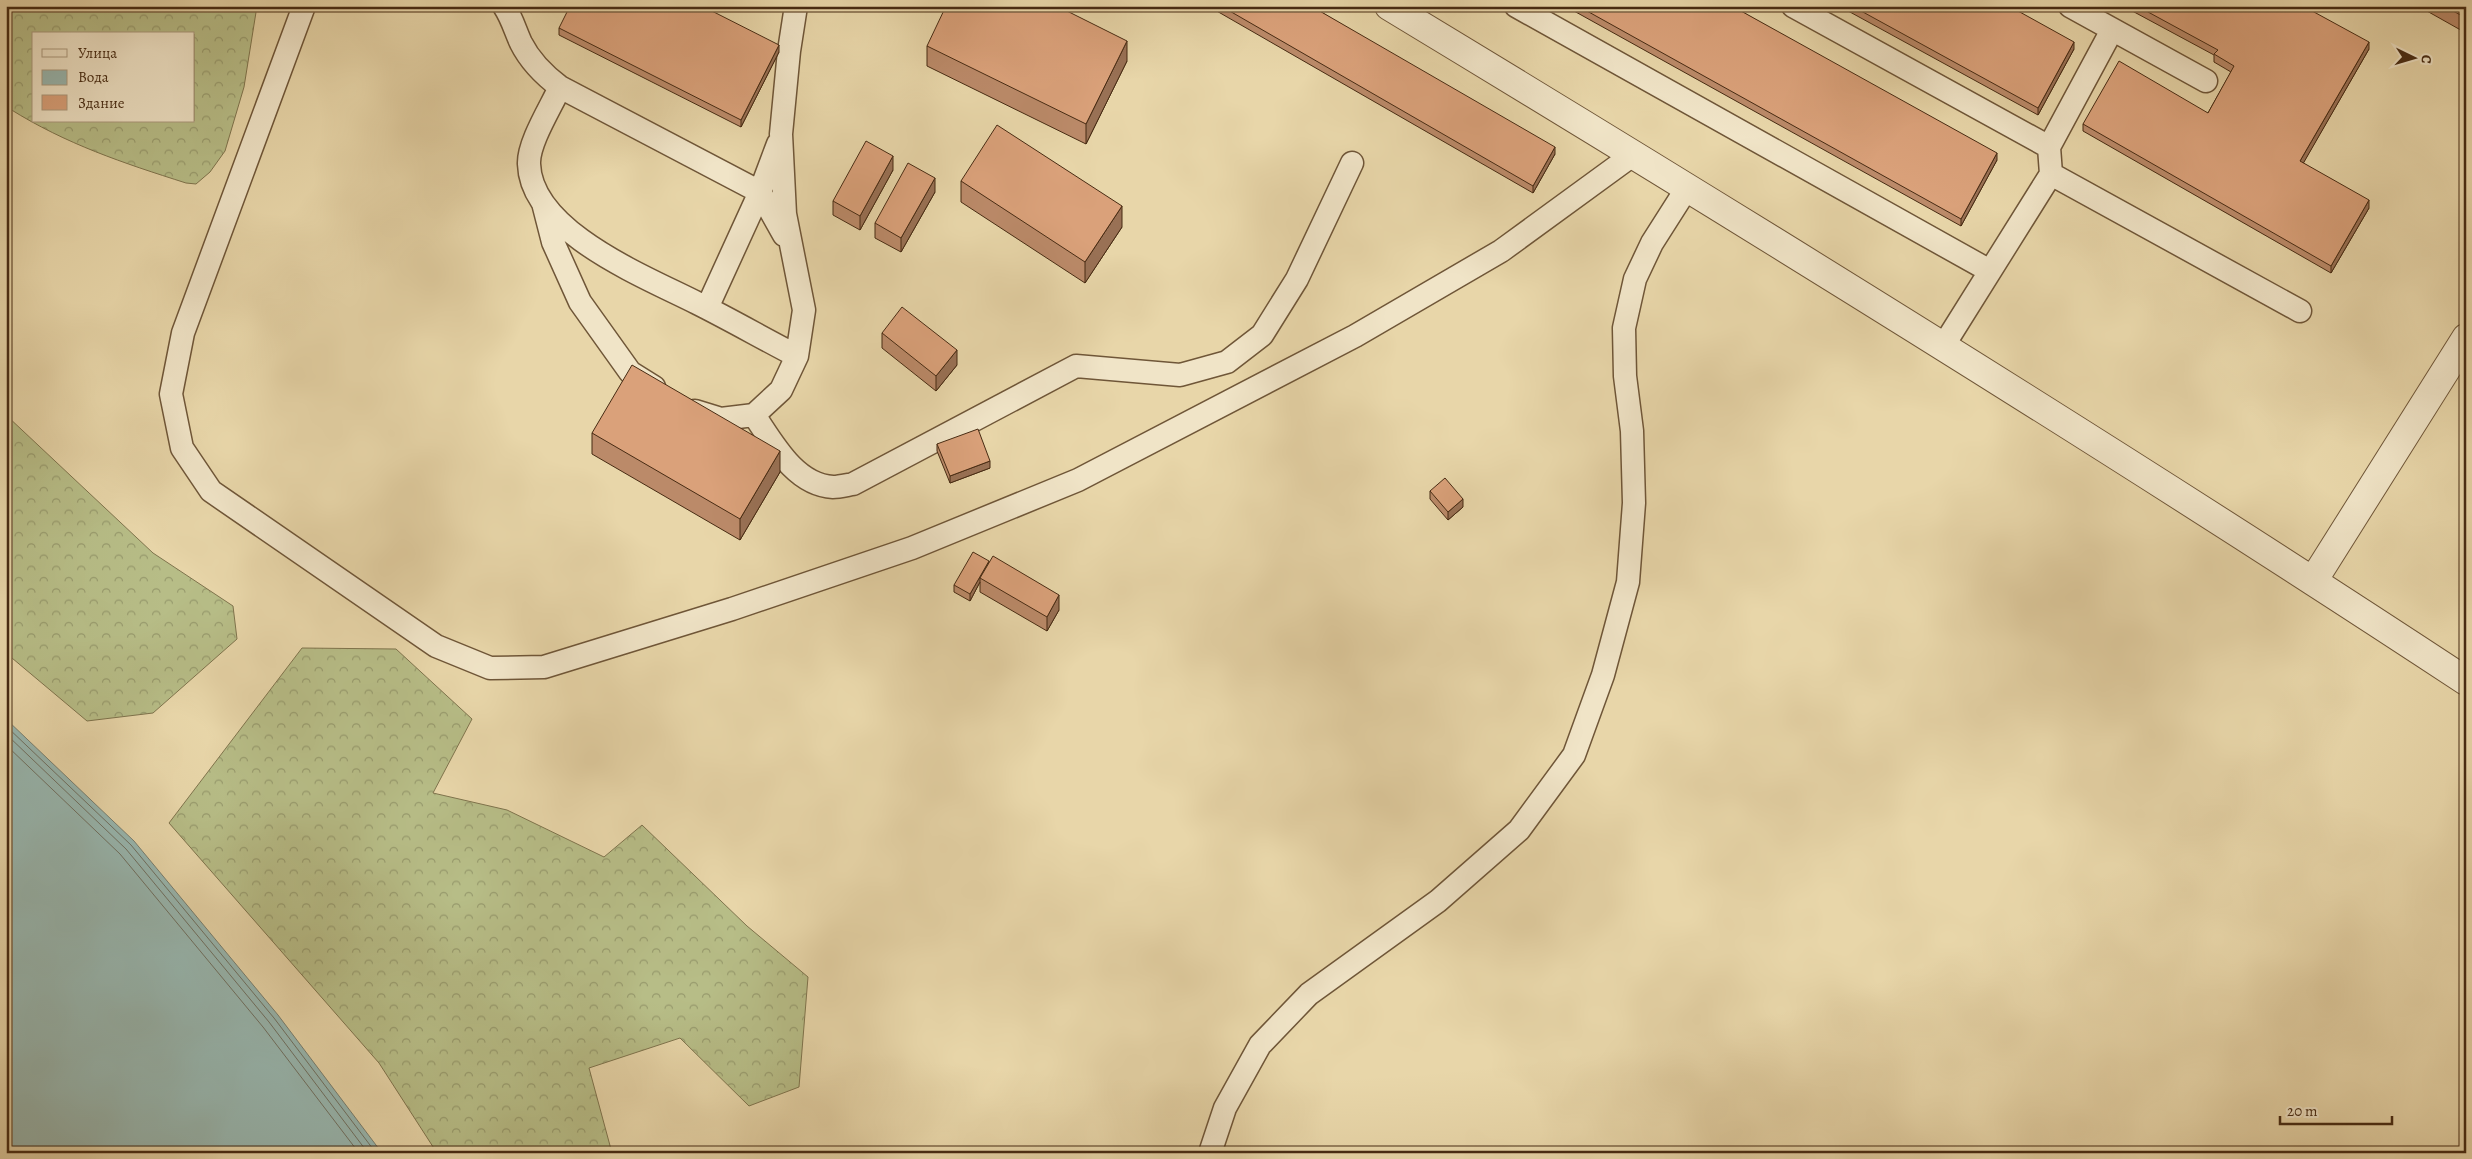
<svg xmlns="http://www.w3.org/2000/svg" width="2472" height="1159" font-family="Alegreya,serif">
	<style>
		.forest { fill: url(#forest-crowns); stroke: #7f744d; fill-rule: evenodd }
		.water { fill: #98b7b0; stroke: #787f71 }
		.lines { fill: none; stroke-linecap: round; stroke-linejoin: round }
		.shore { stroke: #707162; stroke-width: 1 }
		.lane-casing { stroke: #6f5638; stroke-width: 25 }
		.street-casing { stroke: #6f5638; stroke-width: 30 }
		.lane { stroke: #f0e4c7; stroke-width: 22 }
		.street { stroke: #f0e4c7; stroke-width: 28 }
		.wall { fill: #bb8a69; stroke: #472b13 }
		.shaded-wall { fill: #997155; stroke: #472b13 }
		.building { fill: #daa17a; stroke: #472b13 }
	</style>
	<defs>
		<pattern id="forest-crowns" width="20" height="18" patternUnits="userSpaceOnUse" patternTransform="scale(1.25)"><rect width="20" height="18" fill="#b7bd87"/><path d="M2 6a3 3 0 1 1 6 0M12 15a3 3 0 1 1 6 0" fill="none" stroke="#979a6d"/></pattern>
	</defs>
	<rect width="100%" height="100%" fill="#e8d6a9"/>
	<filter id="stains"><feTurbulence type="fractalNoise" baseFrequency=".004" numOctaves="4"/><feColorMatrix values="0 0 0 0 .2 0 0 0 0 .09 0 0 0 0 .02 0 0 0 .5 -.17"/></filter>
	<radialGradient id="worn" r=".72"><stop offset=".6" stop-color="#630" stop-opacity="0"/><stop offset="1" stop-color="#630" stop-opacity=".3"/></radialGradient>
	<path class="forest" d="M6,6h138l21,5 8,-5h84l-13,81 -19,64 -15,21 -14,12 -10,-1c-63,-20 -120,-39 -176,-74l-4,-6zM34,34h160v87h-160z
		M6,415l147,138 80,53 4,33 -84,74 -66,8 -81,-68z
		M302,648l94,1 76,70 -39,74 74,17 97,47 38,-32 105,101 61,51 -9,110 -50,19 -69,-68 -91,30 23,85h-175l-58,-90 -210,-240z"/>
	<path class="water" d="M6,719l128,122 144,174 104,138h-376z"/>
	<g class="lines">
		<path class="shore" d="M6,726l125,119 143,173 102,135
			M6,734l120,115 143,173 99,131
			M6,745l114,109 143,173 96,126"/>
		<defs>
			<path id="lane" d="M304,6l-121,327 -12,61 11,54 29,43 225,155 54,22 54,-1 188,-58 180,-61 166,-68 277,-144 146,-85 133,-97
				M504,6c8,12 11,24 17,37 9,18 23,32 39,44
				M1516,6l474,265
				M1793,6l256,141 2,27 -109,174
				M2070,6l136,75
				M2049,147l63,-117
				M2051,174l249,137
				M543,203l10,39 27,60 50,70 24,15
				M784,235l-24,-43 -200,-105c-9,20 -32,56 -31,77 2,68 117,113 168,139 34,17 67,36 100,53
				M707,308l53,-116 18,-48
				M695,411l26,8 33,-4 27,-25 16,-34 7,-46 -19,-96 -4,-80 8,-83 7,-45
				M754,415c19,28 41,70 79,72 6,0 14,-2 20,-3l223,-118 104,9 47,-13 35,-27 35,-56 55,-116
				M1210,1153l15,-45 35,-63 49,-51 129,-93 81,-71 55,-75 29,-80 25,-93 6,-79 -2,-72 -7,-55 -1,-48 11,-49 17,-36 35,-55"/>
			<path id="street" d="M1389,6c362,219 723,442 1077,675
				M2313,581l153,-243"/>
		</defs>
		<use href="#lane" class="lane-casing"/>
		<use href="#street" class="street-casing"/>
		<use href="#lane" class="lane"/>
		<use href="#street" class="street"/>
	</g>
	<path class="wall" d="M1208,6h103l244,148 -22,39z
		M1565,6h167l265,154 -36,66z
		M1839,6h170l65,43 -36,66z
		M2123,6h180l66,43 -66,114 66,45 -38,65 -248,-142v-7l125,-11 23,-41 -17,-10v-7z
		M2418,6h48v27z
		M559,28l220,24 -38,75 -182,-92z
		M927,46l200,15 -41,83 -159,-78z
		M893,170l-33,60 -27,-15v-14z
		M961,181l161,46 -37,56 -124,-81z
		M935,192l-34,60 -26,-14v-15z
		M882,333l75,32 -21,26 -54,-43z
		M592,433l188,39 -40,68 -148,-86z
		M937,444l53,24 -40,15 -13,-32z
		M1430,491l33,16 -15,13 -18,-21z
		M989,563l70,47 -12,21 -67,-39v-10l-10,19 -16,-9v-7z"/>
	<path class="shaded-wall" d="M1127,41v20l-41,83v-20z
		M2074,42v7l-36,66v-7z
		M2369,42v7l-69,120v-8z
		M779,45v7l-38,75v-7z
		M1555,147v7l-22,39v-7z
		M1997,153v7l-36,66v-7z
		M893,156v14l-33,60v-14z
		M935,178v14l-34,60v-14z
		M2369,200v8l-38,65v-7z
		M1122,206v21l-37,56v-21z
		M957,350v15l-21,26v-15z
		M780,451v21l-40,68v-21z
		M990,461v7l-40,15v-7z
		M1463,499v8l-15,13v-8z
		M989,561v7l-9,10v4l-10,19v-7z
		M1059,595v15l-12,21v-14z"/>
	<path class="building" d="M570,6h132l77,39 -38,75 -182,-92z
		M946,6h111l70,35 -41,83 -159,-78z
		M1221,6h90l244,141 -22,39z
		M1578,6h154l265,147 -36,66z
		M1852,6h157l65,36 -36,66z
		M2137,6h166l66,36 -69,119 69,39 -38,66 -248,-142 36,-63 89,52 26,-47 -20,-12 4,-4z
		M2444,6h22v12z
		M997,125l125,81 -37,56 -124,-81z
		M866,141l27,15 -33,60 -27,-15z
		M908,163l27,15 -34,60 -26,-15z
		M902,307l55,43 -21,26 -54,-43z
		M632,365l148,86 -40,68 -148,-86z
		M978,429l12,32 -40,15 -13,-32z
		M1445,478l18,21 -15,13 -18,-21z
		M973,552l16,9 -19,33 -16,-9z
		M993,556l66,39 -12,22 -67,-39z"/>
	<rect width="2472" height="1159" fill="none" stroke="#e8d6a9" stroke-width="25"/>
	<rect x="8" y="8" width="2457" height="1144" fill="none" stroke="#472b13" stroke-width="2.5"/>
	<rect x="12" y="12" width="2447" height="1134" fill="none" stroke="#472b13"/>
	<rect x="32" y="32" width="162" height="90" fill="#f0e4c7" stroke="#ac9a7f"/>
	<rect x="42" y="49" width="25" height="8" fill="#f0e4c7" stroke="#ac9a7f"/>
	<text x="78" y="58" font-size="15" fill="#472b13">Улица</text>
	<rect x="42" y="70" width="25" height="15" fill="#98b7b0" stroke="#ac9a7f"/>
	<text x="78" y="82" font-size="15" fill="#472b13">Вода</text>
	<rect x="42" y="95" width="25" height="15" fill="#daa17a" stroke="#ac9a7f"/>
	<text x="78" y="108" font-size="15" fill="#472b13">Здание</text>
	<g transform="translate(2414 58) rotate(95)" stroke="#f0e4c7" stroke-width="4" paint-order="stroke">
	<path d="M0-4L9 19L0 12L-9 19Z" fill="#472b13"/>
	<text y="-8" font-size="14" font-weight="bold" text-anchor="middle" fill="#472b13">С</text>
	</g>
	<path d="M2280 1116v8h112v-8" fill="none" stroke="#472b13" stroke-width="2.5"/>
	<text x="2287" y="1116" font-size="15" fill="#472b13" stroke="#f0e4c7" stroke-width="4" paint-order="stroke">20 m</text>
	<rect width="100%" height="100%" filter="url(#stains)"/>
	<rect width="100%" height="100%" fill="url(#worn)"/>
</svg>
